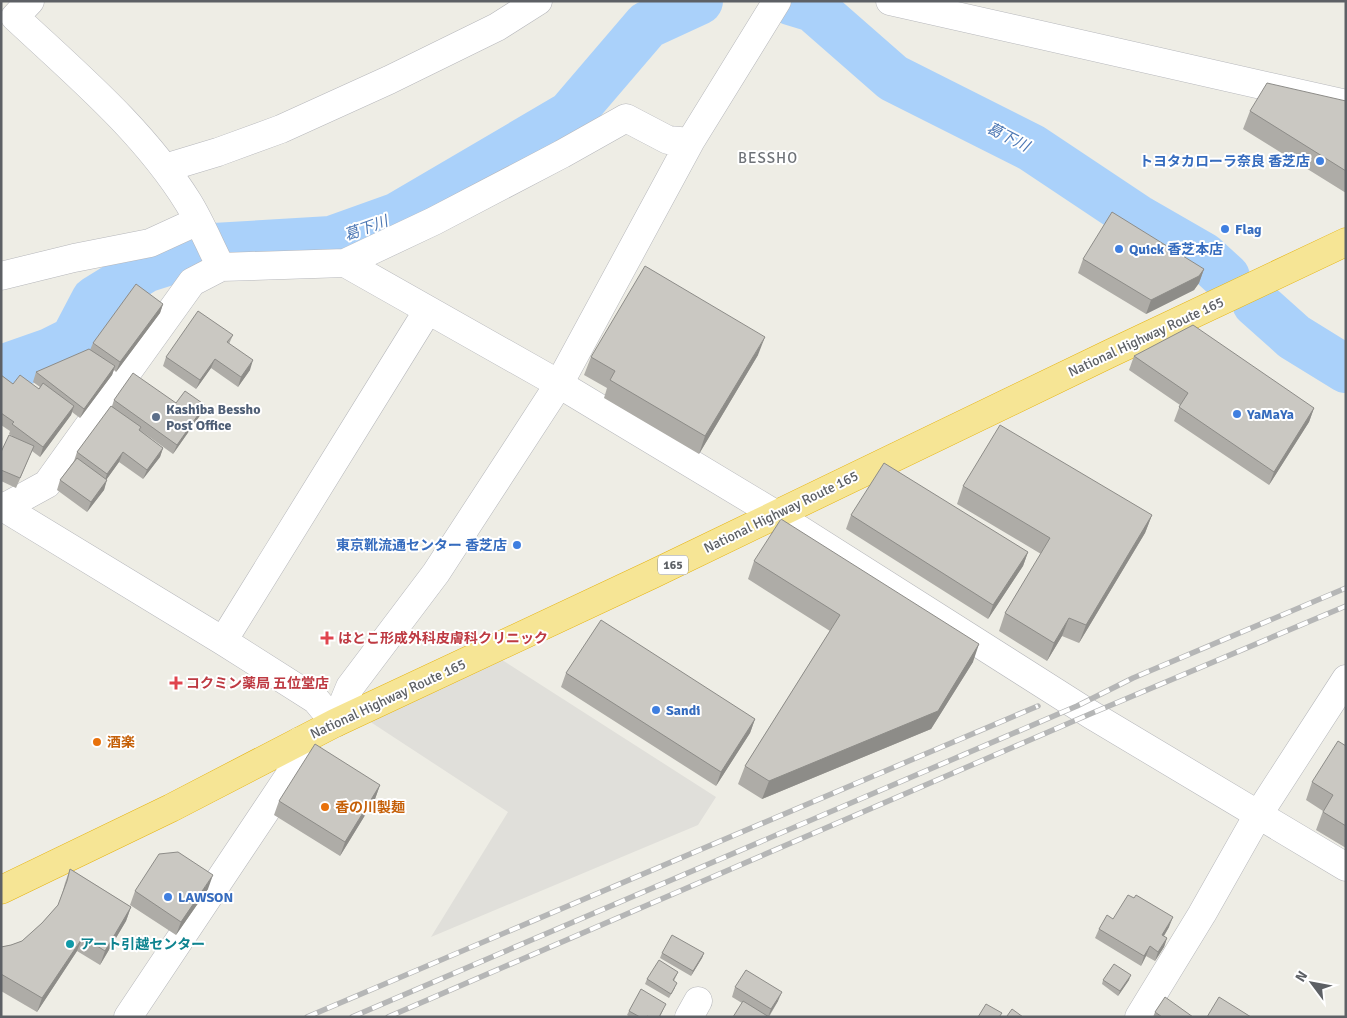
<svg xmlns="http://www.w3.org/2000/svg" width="1347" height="1018" font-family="Signika,'Noto Sans JP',sans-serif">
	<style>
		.industrial { fill: #e0dfda }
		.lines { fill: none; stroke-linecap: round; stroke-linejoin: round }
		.river { stroke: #aad1fa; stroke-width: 48 }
		.minor-casing { stroke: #b6b7bb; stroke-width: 29 }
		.highway-casing { stroke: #e5b30f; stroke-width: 29 }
		.minor { stroke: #fff; stroke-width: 28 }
		.highway { stroke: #f6e595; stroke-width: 28 }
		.rail-casing { stroke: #b5b6b6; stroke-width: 5.5 }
		.rail { stroke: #fff; stroke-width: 4; stroke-dasharray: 11; stroke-linecap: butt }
		.wall { fill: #aeaca7 }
		.shaded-wall { fill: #8d8c88 }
		.building { fill: #cac8c2; stroke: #8d8c88 }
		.shop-dot { fill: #3f7fe0; stroke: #fff; stroke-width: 2 }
		.service-dot { fill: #5c6f8a; stroke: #fff; stroke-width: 2 }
		.health-dot { fill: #e0444e; stroke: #fff; stroke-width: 2 }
		.food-dot { fill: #e8710a; stroke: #fff; stroke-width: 2 }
		.culture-dot { fill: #0f9aa8; stroke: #fff; stroke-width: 2 }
		.labels { text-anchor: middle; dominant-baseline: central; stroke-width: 4; stroke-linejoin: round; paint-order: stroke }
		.shield { fill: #fff; stroke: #8e9093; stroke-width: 1 }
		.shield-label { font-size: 12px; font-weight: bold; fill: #5d6065 }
		.shop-label { font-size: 14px; font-weight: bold; fill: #366cbe; stroke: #fff; text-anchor: start }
		.street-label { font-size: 14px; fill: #5d6065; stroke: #fff }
		.service-label { font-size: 14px; font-weight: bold; fill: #4e5e75; stroke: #fff; text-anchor: start }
		.health-label { font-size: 14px; font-weight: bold; fill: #be3a42; stroke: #fff; text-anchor: start }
		.food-label { font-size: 14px; font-weight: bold; fill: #c56008; stroke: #fff; text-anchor: start }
		.culture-label { font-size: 14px; font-weight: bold; fill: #0d838f; stroke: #fff; text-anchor: start }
		.water-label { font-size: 15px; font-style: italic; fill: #4b76b3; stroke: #fff }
		.neighbourhood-label { font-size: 15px; letter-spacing: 1px; fill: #6e7277; stroke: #fff }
	</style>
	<rect width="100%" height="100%" fill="#eeede5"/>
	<path class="industrial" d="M499,658l217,139 -18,28 -267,112 77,-125 -139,-91z"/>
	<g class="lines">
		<path class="river" d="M790,1l23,7 80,70 139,70 105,70 66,38 23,21
			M1256,303l38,34 52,32
			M1,369l49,-17 24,-12 21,-40 50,-31 69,-22 117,-7 67,-24 172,-101 77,-90 52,-24"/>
		<defs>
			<path id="minor" d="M30,1l-15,16c62,58 128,113 173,185 13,21 22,44 33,65
				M890,1l456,103
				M165,168l53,-16 63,-23 108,-49 108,-53 41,-26
				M345,263l214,121 216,130 315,200 256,153
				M1,276l73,-18 76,-15 48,-22
				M1,506l222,135 93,59 19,23 15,-36 86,-114 123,-189 131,-242 87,-141
				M5,507l42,-23 145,-202 29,-15 124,-4 89,-42 128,-67 64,-36 42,22 22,2
				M223,641l205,-331
				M128,1017l161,-241 11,-35
				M689,1017l9,-16
				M1139,1017l63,-103 56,-99 88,-136"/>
			<path id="highway" d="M1,890l170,-82 164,-85 318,-149 458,-221 235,-111"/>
		</defs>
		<use href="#minor" class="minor-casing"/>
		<use href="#highway" class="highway-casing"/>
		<use href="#minor" class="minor"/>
		<use href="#highway" class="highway"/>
		<defs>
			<path id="rail" d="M307,1017l731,-311
				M352,1017l725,-311 56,-28 213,-90
				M388,1017l702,-303 256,-108"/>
		</defs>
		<use href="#rail" class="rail-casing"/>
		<use href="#rail" class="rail"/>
	</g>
	<path class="wall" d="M1346,101v92l-103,-64 7,-18z
		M1083,259l121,10 -5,14 -5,7 -48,24 -68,-41z
		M163,304l-3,9 -44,59 -2,-2 -2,5 -32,43 -8,-6 -1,3 -31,42 -8,-6 -16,37 -15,-7v-29l11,-16 -3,-2 1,-3 -9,-6v-50l12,9 26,5 1,-2 -7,-5 3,-10 54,-22 3,-7z
		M233,335l-4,9 21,26 -12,17 -27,-19 -15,21 -33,-23 3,-9z
		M758,355l-59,99 -95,-56 3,-10 -23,-13 7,-18z
		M1134,356l180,52 -5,14 -40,63 -95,-64 6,-16 -51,-35z
		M114,400l62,3 25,11 -28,40 -32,-23 22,17 -3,9 -17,22 -24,-17 -13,18 -2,10 -17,22 -30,-22 3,-10 14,-19 3,-9 35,-46z
		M963,486l189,29 -7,18 -66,110 -17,-7 -15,25 -48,-30 6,-18 36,-59 -84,-50z
		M851,515l177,37 -5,14 -35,53 -142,-90z
		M754,561l219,101 -42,67 -169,70 -24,-15 7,-18 85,-135 -82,-52z
		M566,673l189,46 -5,14 -34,53 -155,-99z
		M1346,746v102l-30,-18 7,-19 -17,-11 6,-18z
		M380,785l-5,14 -35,57 -66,-41 5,-14z
		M70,869l61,38 -5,14 -26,44 -23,-14 -40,61 -36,-21v-44l10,-2 11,-4 20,-18 16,-18 4,-11 3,-11z
		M208,889l-32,46 -46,-30 5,-14z
		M1113,919l56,8 -5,9 3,2 -3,9 -9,14 -9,-5 -5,10 -46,-28 4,-9z
		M662,953h42l-2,5 -11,18 -31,-18z
		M678,972l-4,9 1,7 -6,10 -24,-14 2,-5z
		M1103,980h26l-11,16 -16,-12z
		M735,987l43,14 -9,16 -27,-14 -10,-6z
		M664,1008l-4,9h-30l-3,-2 2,-4z
		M1155,1012l38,5h-40z"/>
	<path class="shaded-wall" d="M1204,269l-5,14 -5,7 -48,24 5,-14z
		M163,304l-3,9 -44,59 4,-10z
		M765,337l-7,18 -59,99 6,-18z
		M215,359l-4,9 -15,21 4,-9z
		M253,360l-3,10 -12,17 3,-10z
		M115,366l-3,9 -32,43 4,-9z
		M205,405l-4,9 -28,40 4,-9z
		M74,406l-3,9 -31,42 3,-10z
		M1314,408l-5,14 -40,63 5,-13z
		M163,448l-3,9 -17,22 4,-9z
		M123,452l-4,10 -15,21 3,-9z
		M107,480l-3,10 -17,22 4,-10z
		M1152,515l-7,18 -66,110 7,-18z
		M1028,552l-5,14 -35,53 5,-14z
		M1069,618l-7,18 -15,25 7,-18z
		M979,644l-6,18 -42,67 -169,70 7,-18z
		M755,719l-5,14 -34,53 5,-14z
		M380,785l-5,14 -35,57 5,-14z
		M213,875l-5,14 -32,46 5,-13z
		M131,907l-5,14 -26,44 5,-14z
		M1173,917l-4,10 -10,17 3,-9z
		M83,937l-6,14 -40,61 5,-14z
		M1167,938l-3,9 -9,14 3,-9z
		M1150,946l-4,10 -5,10 3,-10z
		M704,953l-2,5 -11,18 2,-5z
		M1131,975l-2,5 -11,16 2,-5z
		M782,992l-4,9 -10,16 3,-8z"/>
	<path class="building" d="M1267,83l79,18v70l-96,-60z
		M1112,212l92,57 -5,7 -48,24 -68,-41z
		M645,266l120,71 -60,99 -95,-56 5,-9 -24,-14z
		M136,284l27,20 -43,58 -27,-19z
		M198,311l35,24 -6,7 26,18 -12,17 -26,-18 -15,21 -34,-23z
		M1193,325l121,83 -40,64 -95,-65 9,-14 -54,-37z
		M89,349l26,17 -31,43 -48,-37z
		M133,373l43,30 9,-12 20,14 -28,40 -63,-45z
		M1,375l12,9 7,-9 19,14 4,-6 31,23 -31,41 -31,-23 2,-2 -13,-9z
		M111,406l30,21 -2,3 24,18 -16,22 -24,-18 -16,22 -30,-22z
		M1000,425l152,90 -66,110 -17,-7 -15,25 -49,-30 45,-75 -87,-52z
		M9,435l25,11 -14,32 -19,-8v-18z
		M77,458l30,22 -16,22 -31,-22z
		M884,463l144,89 -35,53 -142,-90z
		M781,519l198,125 -41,67 -169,70 -24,-15 95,-151 -86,-54z
		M601,620l154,99 -34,53 -155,-99z
		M1338,741l8,5v80l-23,-14 10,-17 -21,-13z
		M315,744l65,41 -35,57 -66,-41z
		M178,852l35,23 -32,47 -46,-31 24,-37z
		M70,869l61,38 -26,44 -22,-14 -41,61 -41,-24v-27l10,-2 11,-4 20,-18 16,-18 9,-24z
		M1128,895l6,3 2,-3 37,22 -11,18 5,3 -9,14 -8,-6 -6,10 -45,-27 8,-14 6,4z
		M672,935l32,18 -11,18 -31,-18z
		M659,960l19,12 -5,8 4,3 -6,11 -24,-15z
		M1114,964l17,11 -11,16 -17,-11z
		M746,970l36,22 -11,17 -36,-22z
		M641,989l25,15 -7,13h-10l-2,-1v1h-7l-11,-6z
		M1165,997l28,20h-31l-7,-5z
		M1219,997l32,20h-44z
		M743,1001l26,16h-36z
		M986,1004l16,9 -3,4h-21z
		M1012,1009l11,8h-15l-1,-1z"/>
	<g class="shop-dot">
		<circle cx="1320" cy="161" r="5"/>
		<circle cx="1225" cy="229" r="5"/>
		<circle cx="1119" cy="249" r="5"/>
		<circle cx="1237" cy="414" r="5"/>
		<circle cx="517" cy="545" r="5"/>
		<circle cx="656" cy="710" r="5"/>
		<circle cx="168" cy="897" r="5"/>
	</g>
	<circle class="service-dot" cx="156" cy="417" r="5"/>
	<g class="health-dot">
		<path d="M324.5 630.5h5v5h5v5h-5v5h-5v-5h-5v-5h5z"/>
		<path d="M173.5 675.5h5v5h5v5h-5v5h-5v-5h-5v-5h5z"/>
	</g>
	<g class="food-dot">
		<circle cx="97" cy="742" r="5"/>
		<circle cx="325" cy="807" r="5"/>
	</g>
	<circle class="culture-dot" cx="70" cy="944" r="5"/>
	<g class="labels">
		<rect class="shield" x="658" y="555.5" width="30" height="19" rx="4"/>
		<g class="shield-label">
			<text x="673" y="565">165</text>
		</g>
		<g class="shop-label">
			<text x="1310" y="161" text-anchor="end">トヨタカローラ奈良 香芝店</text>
			<text x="1235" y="229">Flag</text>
			<text x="1129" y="249">Quick 香芝本店</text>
			<text x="1247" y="414">YaMaYa</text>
			<text x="507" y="545" text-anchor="end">東京靴流通センター 香芝店</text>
			<text x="666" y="710">Sandi</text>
			<text x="178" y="897">LAWSON</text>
		</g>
		<g class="street-label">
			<text transform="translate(1146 337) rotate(-25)">National Highway Route 165</text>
			<text transform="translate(781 512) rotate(-26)">National Highway Route 165</text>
			<text transform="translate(388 699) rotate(-25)">National Highway Route 165</text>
		</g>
		<g class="service-label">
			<text x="166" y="409">Kashiba Bessho<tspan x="166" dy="16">Post Office</tspan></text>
		</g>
		<g class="health-label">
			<text x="338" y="638">はとこ形成外科皮膚科クリニック</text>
			<text x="186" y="683">コクミン薬局 五位堂店</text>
		</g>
		<g class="food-label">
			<text x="107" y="742">酒楽</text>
			<text x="335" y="807">香の川製麺</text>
		</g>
		<g class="culture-label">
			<text x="80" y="944">アート引越センター</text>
		</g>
		<g class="water-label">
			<text transform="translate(1008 137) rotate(27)">葛下川</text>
			<text transform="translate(366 228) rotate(-20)">葛下川</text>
		</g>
		<g class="neighbourhood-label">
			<text x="768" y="158">BESSHO</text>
		</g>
	</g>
	<rect width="1347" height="1018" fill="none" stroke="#5d6065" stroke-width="5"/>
	<g transform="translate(1312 983) rotate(302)" stroke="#ffffff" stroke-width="4" paint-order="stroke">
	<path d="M0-4L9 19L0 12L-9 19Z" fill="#5d6065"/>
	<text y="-8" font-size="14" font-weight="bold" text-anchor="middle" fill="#5d6065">N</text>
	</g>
</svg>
